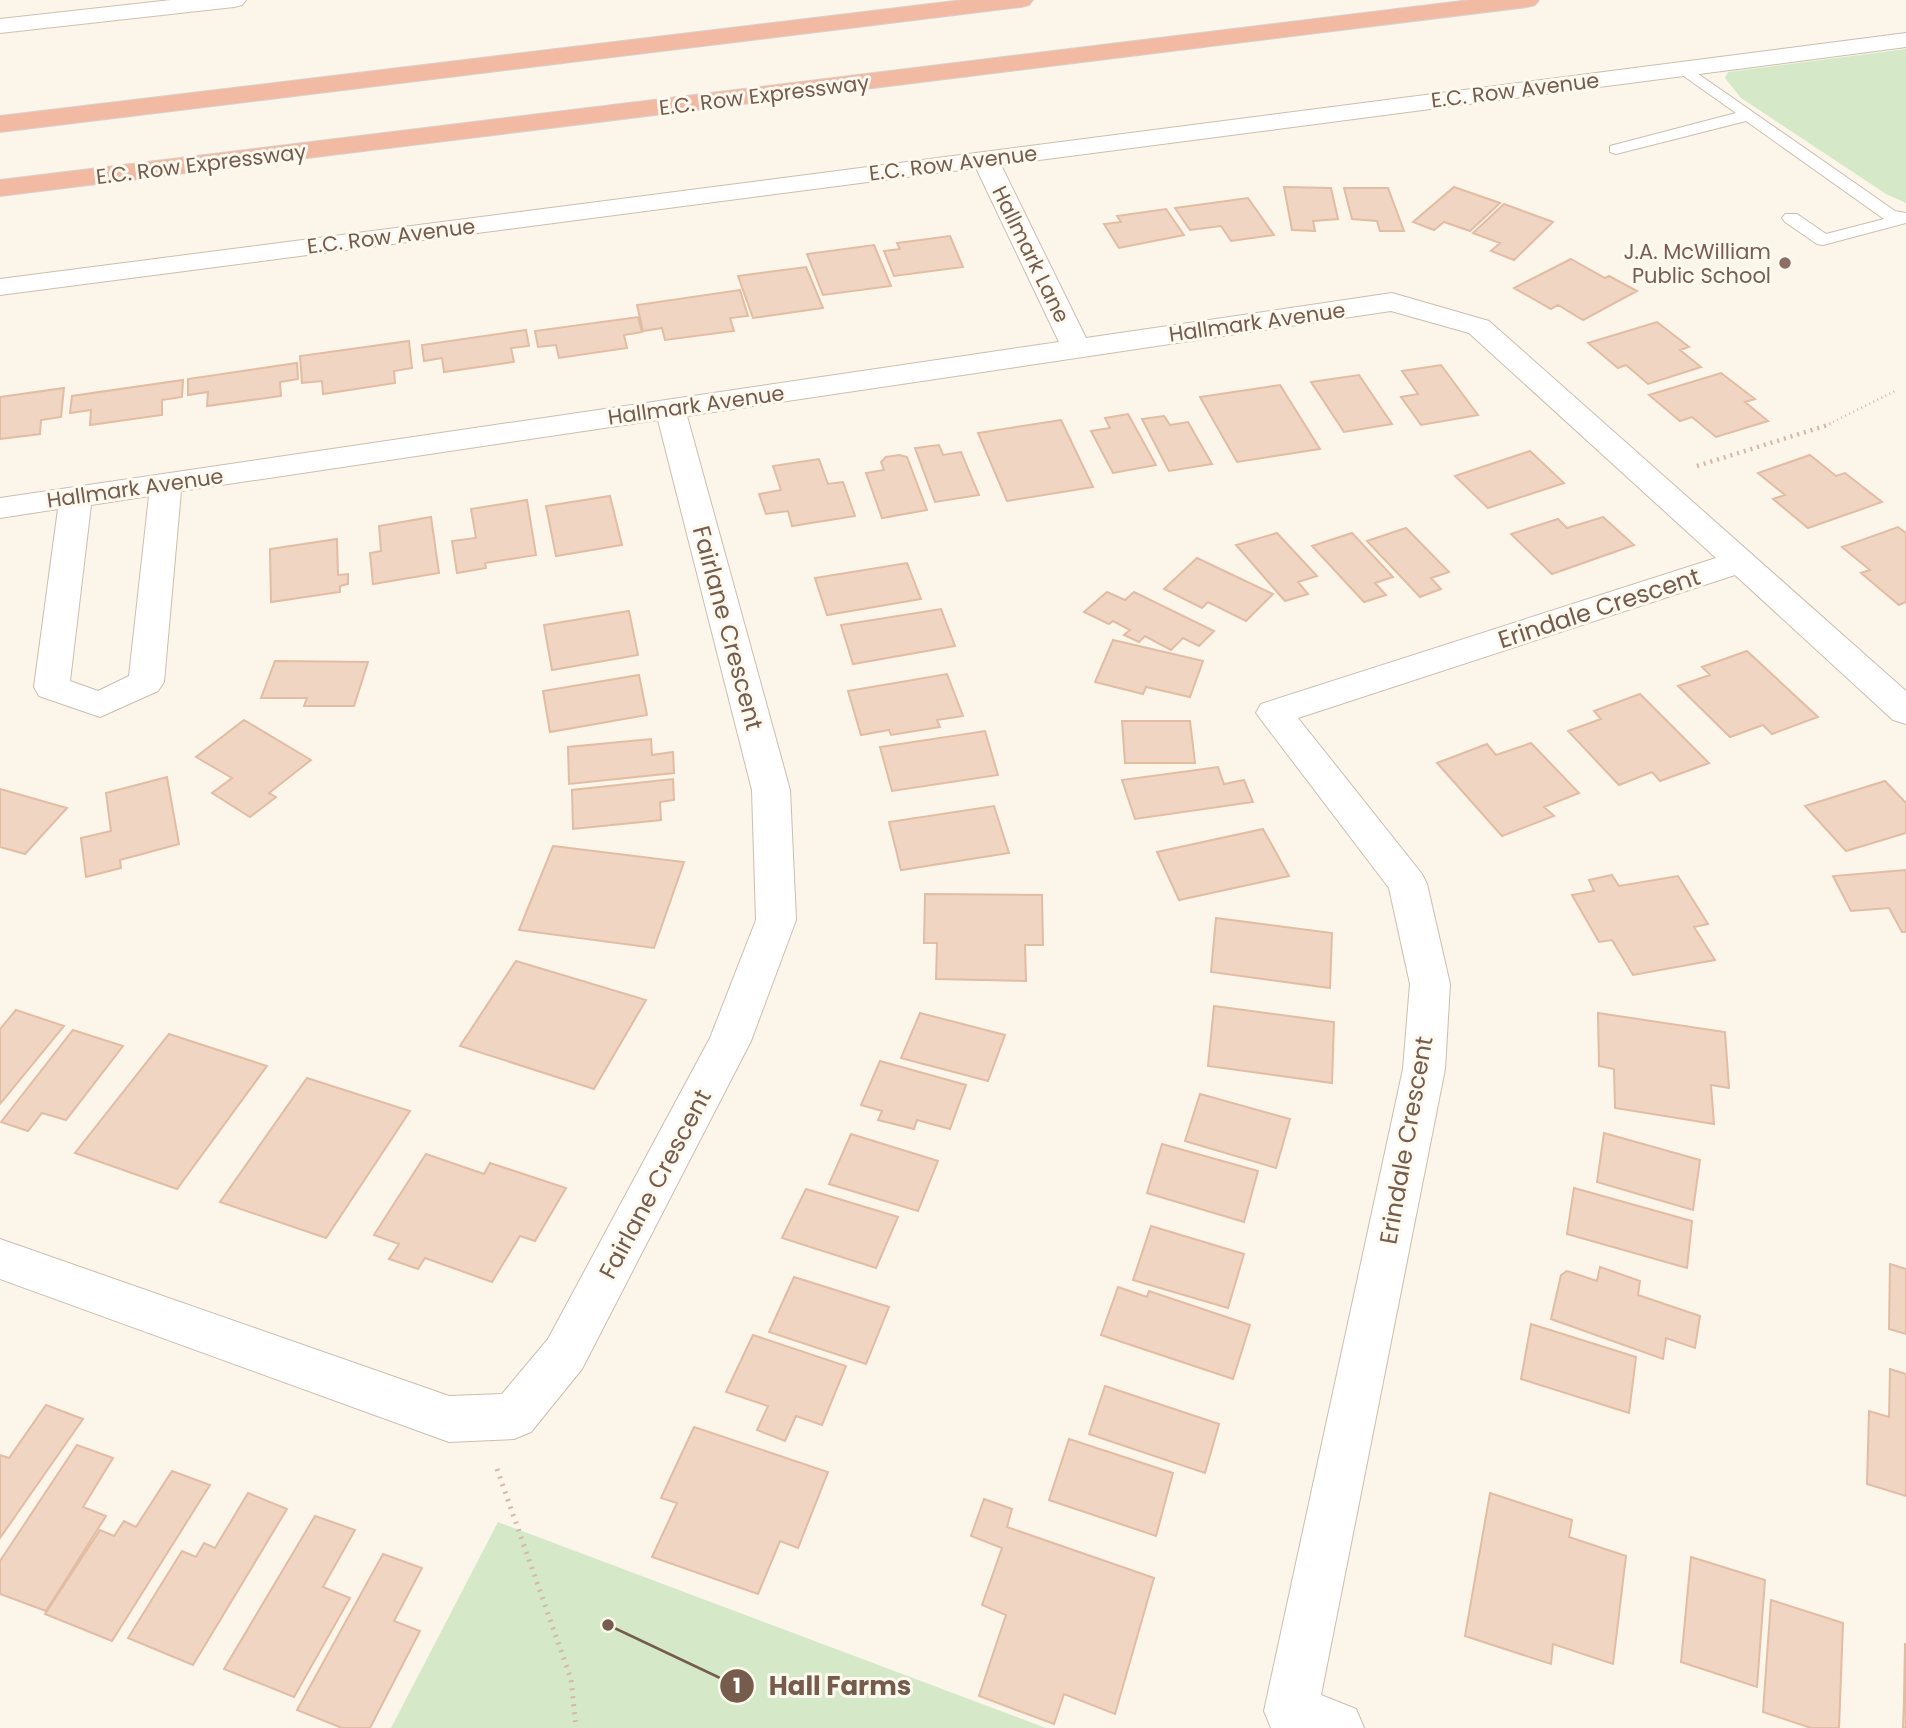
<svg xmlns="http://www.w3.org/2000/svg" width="1906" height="1728" font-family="Poppins,sans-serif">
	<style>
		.green { fill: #d5e9c8 }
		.building { fill: #f0d5c2; stroke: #e2bca3; stroke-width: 2 }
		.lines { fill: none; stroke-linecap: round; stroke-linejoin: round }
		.lane-casing { stroke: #cdbdaf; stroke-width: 2 }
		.street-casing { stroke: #cdbdaf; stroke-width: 2 }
		.secondary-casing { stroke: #d2bfaf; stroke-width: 2 }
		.highway-casing { stroke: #d8d1cd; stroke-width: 2 }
		.path-far2 { stroke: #d5b8a5; stroke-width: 2.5; stroke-dasharray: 1 3.5; stroke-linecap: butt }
		.path-far1 { stroke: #d5b8a5; stroke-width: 4.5; stroke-dasharray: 2 5; stroke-linecap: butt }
		.path { stroke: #d5b8a5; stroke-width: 5; stroke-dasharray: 2 6; stroke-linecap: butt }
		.lane { fill: #fff; fill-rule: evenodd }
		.street { fill: #fff; fill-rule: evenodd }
		.secondary { fill: #fff; fill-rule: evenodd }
		.highway { fill: #f2b9a3; fill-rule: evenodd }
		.education-dot { fill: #8d6e63; stroke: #fef9ef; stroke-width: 2.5 }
		.labels { text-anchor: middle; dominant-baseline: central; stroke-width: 6; stroke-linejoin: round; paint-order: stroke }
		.far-street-label { font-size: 21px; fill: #755c4d; stroke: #fef9ef }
		.far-education-label { font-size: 21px; fill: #785e54; stroke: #fef9ef; text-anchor: end }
		.street-label { font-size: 24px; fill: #755c4d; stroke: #fef9ef }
		.leader { fill: none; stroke: #755c4d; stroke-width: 2.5 }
		.callout-dot { fill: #755c4d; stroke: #fef9ef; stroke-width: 2.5 }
		.mark-label { font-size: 21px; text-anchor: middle; font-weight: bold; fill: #fff }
		.callout-label { font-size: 26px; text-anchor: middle; font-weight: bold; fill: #755c4d; stroke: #fef9ef; stroke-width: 6; stroke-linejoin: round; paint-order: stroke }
	</style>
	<rect width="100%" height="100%" fill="#fcf5e9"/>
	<path class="green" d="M1906,49v154l-20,-9 -145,-96 -16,-20 3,-6z
		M498,1522l548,206h-655z"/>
	<path class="building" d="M1284,187l47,1 7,31 -25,2 2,10 -23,-1z
		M1454,187l46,16 -30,28 -26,-9 -10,8 -21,-8z
		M1344,188h44l16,43h-24l-3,-10 -25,-2z
		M1248,198l26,37 -43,6 -10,-15 -31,4 -15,-22z
		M1504,204l49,18 -39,38 -23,-9 9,-8 -27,-10z
		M1166,209l18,26 -65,13 -15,-24 17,-2 -4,-6z
		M950,236l13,31 -69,9 -10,-25 16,-2 -3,-6z
		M874,245l17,41 -68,9 -16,-41z
		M1571,259l34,19 4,-2 28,15 -54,29 -25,-15 -7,4 -37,-21z
		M806,267l17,41 -70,10 -15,-42z
		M740,290l8,26 -18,2 4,13 -69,9 -3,-12 -19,3 -6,-26z
		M638,317l4,15 -18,3 3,13 -68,10 -3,-13 -18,2 -3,-16z
		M1657,322l32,25 -9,3 21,17 -53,17 -22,-19 -8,3 -30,-25z
		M526,330l3,16 -18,2 3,14 -70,10 -2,-14 -18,3 -2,-16z
		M409,341l3,27 -18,3 1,12 -72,11 -1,-13 -20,2 -2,-27z
		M297,363l1,16 -18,3 1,14 -74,10 1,-14 -20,3v-16z
		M1441,365l37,50 -57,10 -20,-28 17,-3 -16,-23z
		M1721,373l34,26 -10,3 23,19 -52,16 -24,-20 -12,4 -31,-26z
		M1359,375l33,49 -48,8 -33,-50z
		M183,380l-1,17 -20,3v15l-72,10 1,-15 -21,3 2,-17z
		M1280,385l40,64 -83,13 -37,-65z
		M64,388l-3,29 -20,3 -1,14 -40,5v-42z
		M1128,414l28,51 -43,8 -22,-42 19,-3 -5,-10z
		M1164,416l6,9 18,-3 24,42 -43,7 -27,-52z
		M1061,420l32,67 -86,14 -29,-68z
		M939,445l4,10 18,-3 18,43 -44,7 -20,-54z
		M1530,451l34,32 -76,25 -33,-32z
		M899,455l8,2 20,53 -45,8 -16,-45 18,-3 -3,-8 5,-5z
		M1810,455l26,21 9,-3 37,29 -74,26 -35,-29 12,-4 -27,-22z
		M819,459l9,25 15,-2 12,34 -63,10 -4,-15 -22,3 -7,-20 22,-4 -8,-24z
		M610,496l12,49 -66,11 -10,-50z
		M527,500l9,55 -51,8 1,5 -29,5 -5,-32 24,-3 -5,-29z
		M431,517l8,56 -66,11 -3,-31 11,-2 -2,-25z
		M1603,517l31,28 -82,29 -41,-40 47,-15 9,9z
		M1898,527l8,6v69l-7,3 -38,-32 9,-3 -28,-23z
		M1406,528l43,44 -18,6 10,11 -21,8 -53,-56z
		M1277,533l40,43 -19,6 10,12 -23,7 -49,-56z
		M1352,533l41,44 -18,6 11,12 -22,7 -52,-56z
		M337,539l1,36 10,-1v10l-8,2v6l-69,10 -1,-53z
		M1197,558l76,36 -27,27 -38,-19 -6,6 -38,-19z
		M907,563l14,36 -94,16 -12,-37z
		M1107,592l18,8 9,-8 80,39 -15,15 -16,-8 -12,12 -26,-14 -6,6 -15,-7 6,-5 -17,-9 -4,3 -25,-12z
		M941,609l14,37 -102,18 -12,-39z
		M629,611l9,44 -86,15 -8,-45z
		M1113,640l90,21 -13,36 -44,-10 -3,7 -48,-12z
		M1747,651l71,66 -46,17 -9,-9 -33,12 -52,-51 32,-11 -8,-8z
		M275,661l93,1 -14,44h-50l3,-8h-46z
		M947,674l16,42 -26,4 3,7 -49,8 -2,-5 -28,5 -13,-44z
		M639,675l8,40 -97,17 -7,-41z
		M1640,694l69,69 -49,18 -8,-9 -33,13 -51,-54 33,-12 -7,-8z
		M244,720l67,40 -42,33 7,4 -26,20 -38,-24 20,-15 -36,-21z
		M1122,721h68l5,42h-70z
		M985,731l13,44 -106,16 -12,-44z
		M651,739l1,16 21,-3 1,21 -105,11 -1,-37z
		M1531,743l48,50 -35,14 10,9 -52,20 -65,-73 50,-19 9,11z
		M1218,767l6,17 20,-4 9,22 -118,17 -13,-39z
		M167,777l12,67 -59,16 1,8 -35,9 -5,-39 30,-7 -5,-38z
		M673,779l1,21 -14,2 1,18 -88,9 -1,-39z
		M1885,781l21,22v30l-60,18 -41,-45z
		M0,789l67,19 -42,46 -25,-7z
		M994,806l15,47 -108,17 -12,-48z
		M1263,829l26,47 -110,24 -22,-48z
		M553,846l131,16 -30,86 -135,-18z
		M1906,870v62h-4l-13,-24 -38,3 -18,-35z
		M1612,875l7,11 59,-10 30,48 -14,3 21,33 -82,15 -21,-35 -13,2 -27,-47 22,-4 -5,-11z
		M925,894l117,1 1,50h-18l1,36 -90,-2 1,-36h-13z
		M1216,918l116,15 -2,55 -119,-16z
		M516,961l130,39 -52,89 -134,-43z
		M1214,1006l120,16 -2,61 -124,-17z
		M16,1010l48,16 -64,78v-75z
		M920,1013l85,22 -17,46 -87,-23z
		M1598,1013l127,19 4,56 -18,-3 3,39 -99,-16 -1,-39 -15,-3z
		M73,1030l50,16 -57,74 -24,-7 -14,18 -27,-9z
		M169,1034l98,32 -90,123 -102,-36z
		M880,1061l86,24 -16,44 -33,-9 -3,9 -36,-9 4,-9 -21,-6z
		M307,1078l103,33 -84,127 -106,-36z
		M1200,1094l90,25 -14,49 -91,-27z
		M1604,1133l96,27 -7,50 -96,-28z
		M851,1134l87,27 -20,50 -89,-27z
		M1162,1144l96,27 -14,51 -97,-29z
		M426,1154l58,20 6,-11 76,25 -31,53 -15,-5 -28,46 -67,-24 -7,11 -29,-10 10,-15 -25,-9z
		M1574,1188l118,33 -5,47 -120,-34z
		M806,1189l92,28 -22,51 -94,-30z
		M1151,1226l93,28 -16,54 -95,-28z
		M1890,1264l16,5v65l-17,-5z
		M1600,1267l40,14 -2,14 62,21 -5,32 -29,-10 -3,21 -112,-40 10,-44 6,-4 30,10z
		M794,1277l95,30 -23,57 -97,-32z
		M1118,1287l29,10 2,-6 101,34 -17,54 -132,-44z
		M1531,1324l105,33 -7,56 -108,-34z
		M753,1335l93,31 -24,59 -26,-9 -11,25 -28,-11 11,-24 -42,-14z
		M1890,1369l16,5v122l-39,-12 2,-73 20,6z
		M1105,1386l114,38 -14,49 -116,-39z
		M46,1405l37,14 -83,119v-83l9,3z
		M694,1427l134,45 -30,76 -18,-7 -22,53 -106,-37 25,-54 -16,-5z
		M1069,1439l104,34 -17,63 -107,-36z
		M77,1445l36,13 -30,49 23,9 -60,95 -46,-17v-33z
		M172,1471l38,14 -98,156 -67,-27 55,-84 14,6 10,-15 12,6z
		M248,1493l39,16 -94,156 -65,-27 54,-87 14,6 8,-14 11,5z
		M1490,1493l82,27 -3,17 57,19 -13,108 -60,-20 -2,20 -86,-28z
		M984,1499l28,10 -5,18 147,51 -39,136 -51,-20 -10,30 -75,-28 27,-81 -24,-10 20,-57 -31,-12z
		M315,1516l40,14 -32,57 27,11 -56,99 -70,-28z
		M383,1554l39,14 -28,53 26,10 -50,97h-28l-45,-18z
		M1691,1557l74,23 -8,107 -76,-25z
		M1771,1600l72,23 -4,105h-28l-48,-16z
		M1905,1643l1,85h-3l1,-28z"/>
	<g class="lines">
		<defs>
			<path id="lane" d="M1684,64l211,147 11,2v10l-83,22 -6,-1 -32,-22 -3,-4 3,-4h12l29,20 58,-15 -138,-98 -130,33 -6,-2v-6l126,-33 -58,-41 -2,-3z"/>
			<path id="street" d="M1906,33v14l-905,118 85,173 306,-45 97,28 417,370v33l-13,-4 -158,-145 -437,143 124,156 5,10 23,100 -5,85 -124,626 35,14 8,19h-93l-7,-17 139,-642 7,-85 -21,-96 -133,-175 5,-9 455,-146 -247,-225 -78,-22 -704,105 103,374 6,130 -45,121 -169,328 -51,63 -17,7 -65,3 -449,-163v-40l449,157 53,-2 46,-55 162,-301 46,-118 -4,-130 -94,-370 -477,71 -17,191 -6,9 -58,26 -61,-21 -5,-9 24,-178 -58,9v-20l1059,-156 -83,-174 -976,127v-16zM149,496l-20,180 -31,15 -28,-10 21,-176z"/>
			<path id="secondary" d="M171,0h75l-4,5 -8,2 -234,26v-14z"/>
			<path id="highway" d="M963,0h70l-4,5 -8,2 -1021,125v-16z
				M1470,0h69l-4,5 -8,2 -1527,189v-16z"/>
		</defs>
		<use href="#lane" class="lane-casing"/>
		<use href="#street" class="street-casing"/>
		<use href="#secondary" class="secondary-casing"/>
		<use href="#highway" class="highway-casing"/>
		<path class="path-far2" d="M1825,426l70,-35"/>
		<path class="path-far1" d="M1697,466l134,-42"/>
		<path class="path" d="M497,1469l74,210 5,49"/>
		<use href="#lane" class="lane"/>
		<use href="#street" class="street"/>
		<use href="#secondary" class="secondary"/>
		<use href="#highway" class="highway"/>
	</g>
	<circle class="education-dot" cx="1785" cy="263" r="7"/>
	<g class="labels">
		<g class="far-street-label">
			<text transform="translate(1515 90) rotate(-7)">E.C. Row Avenue</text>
			<text transform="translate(764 95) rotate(-7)">E.C. Row Expressway</text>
			<text transform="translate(953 163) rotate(-7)">E.C. Row Avenue</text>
			<text transform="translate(201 164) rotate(-7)">E.C. Row Expressway</text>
			<text transform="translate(391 236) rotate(-7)">E.C. Row Avenue</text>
			<text transform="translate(1031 254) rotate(64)">Hallmark Lane</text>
			<text transform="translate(1257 322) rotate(-8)">Hallmark Avenue</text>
			<text transform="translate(696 405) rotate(-8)">Hallmark Avenue</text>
			<text transform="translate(135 488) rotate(-8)">Hallmark Avenue</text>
		</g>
		<g class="far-education-label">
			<text x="1771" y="251">J.A. McWilliam<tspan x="1771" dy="24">Public School</tspan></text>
		</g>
		<g class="street-label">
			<text transform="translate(1599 608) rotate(-18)">Erindale Crescent</text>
			<text transform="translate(728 628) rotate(75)">Fairlane Crescent</text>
			<text transform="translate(1406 1140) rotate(-80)">Erindale Crescent</text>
			<text transform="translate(655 1184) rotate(-62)">Fairlane Crescent</text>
		</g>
	</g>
	<path class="leader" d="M608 1625L737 1686"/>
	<g class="callout-dot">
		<circle cx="608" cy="1625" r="7"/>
		<circle cx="737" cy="1686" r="18"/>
	</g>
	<g class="mark-label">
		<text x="737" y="1693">1</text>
	</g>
	<g class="callout-label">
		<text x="840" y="1695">Hall Farms</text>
	</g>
</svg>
